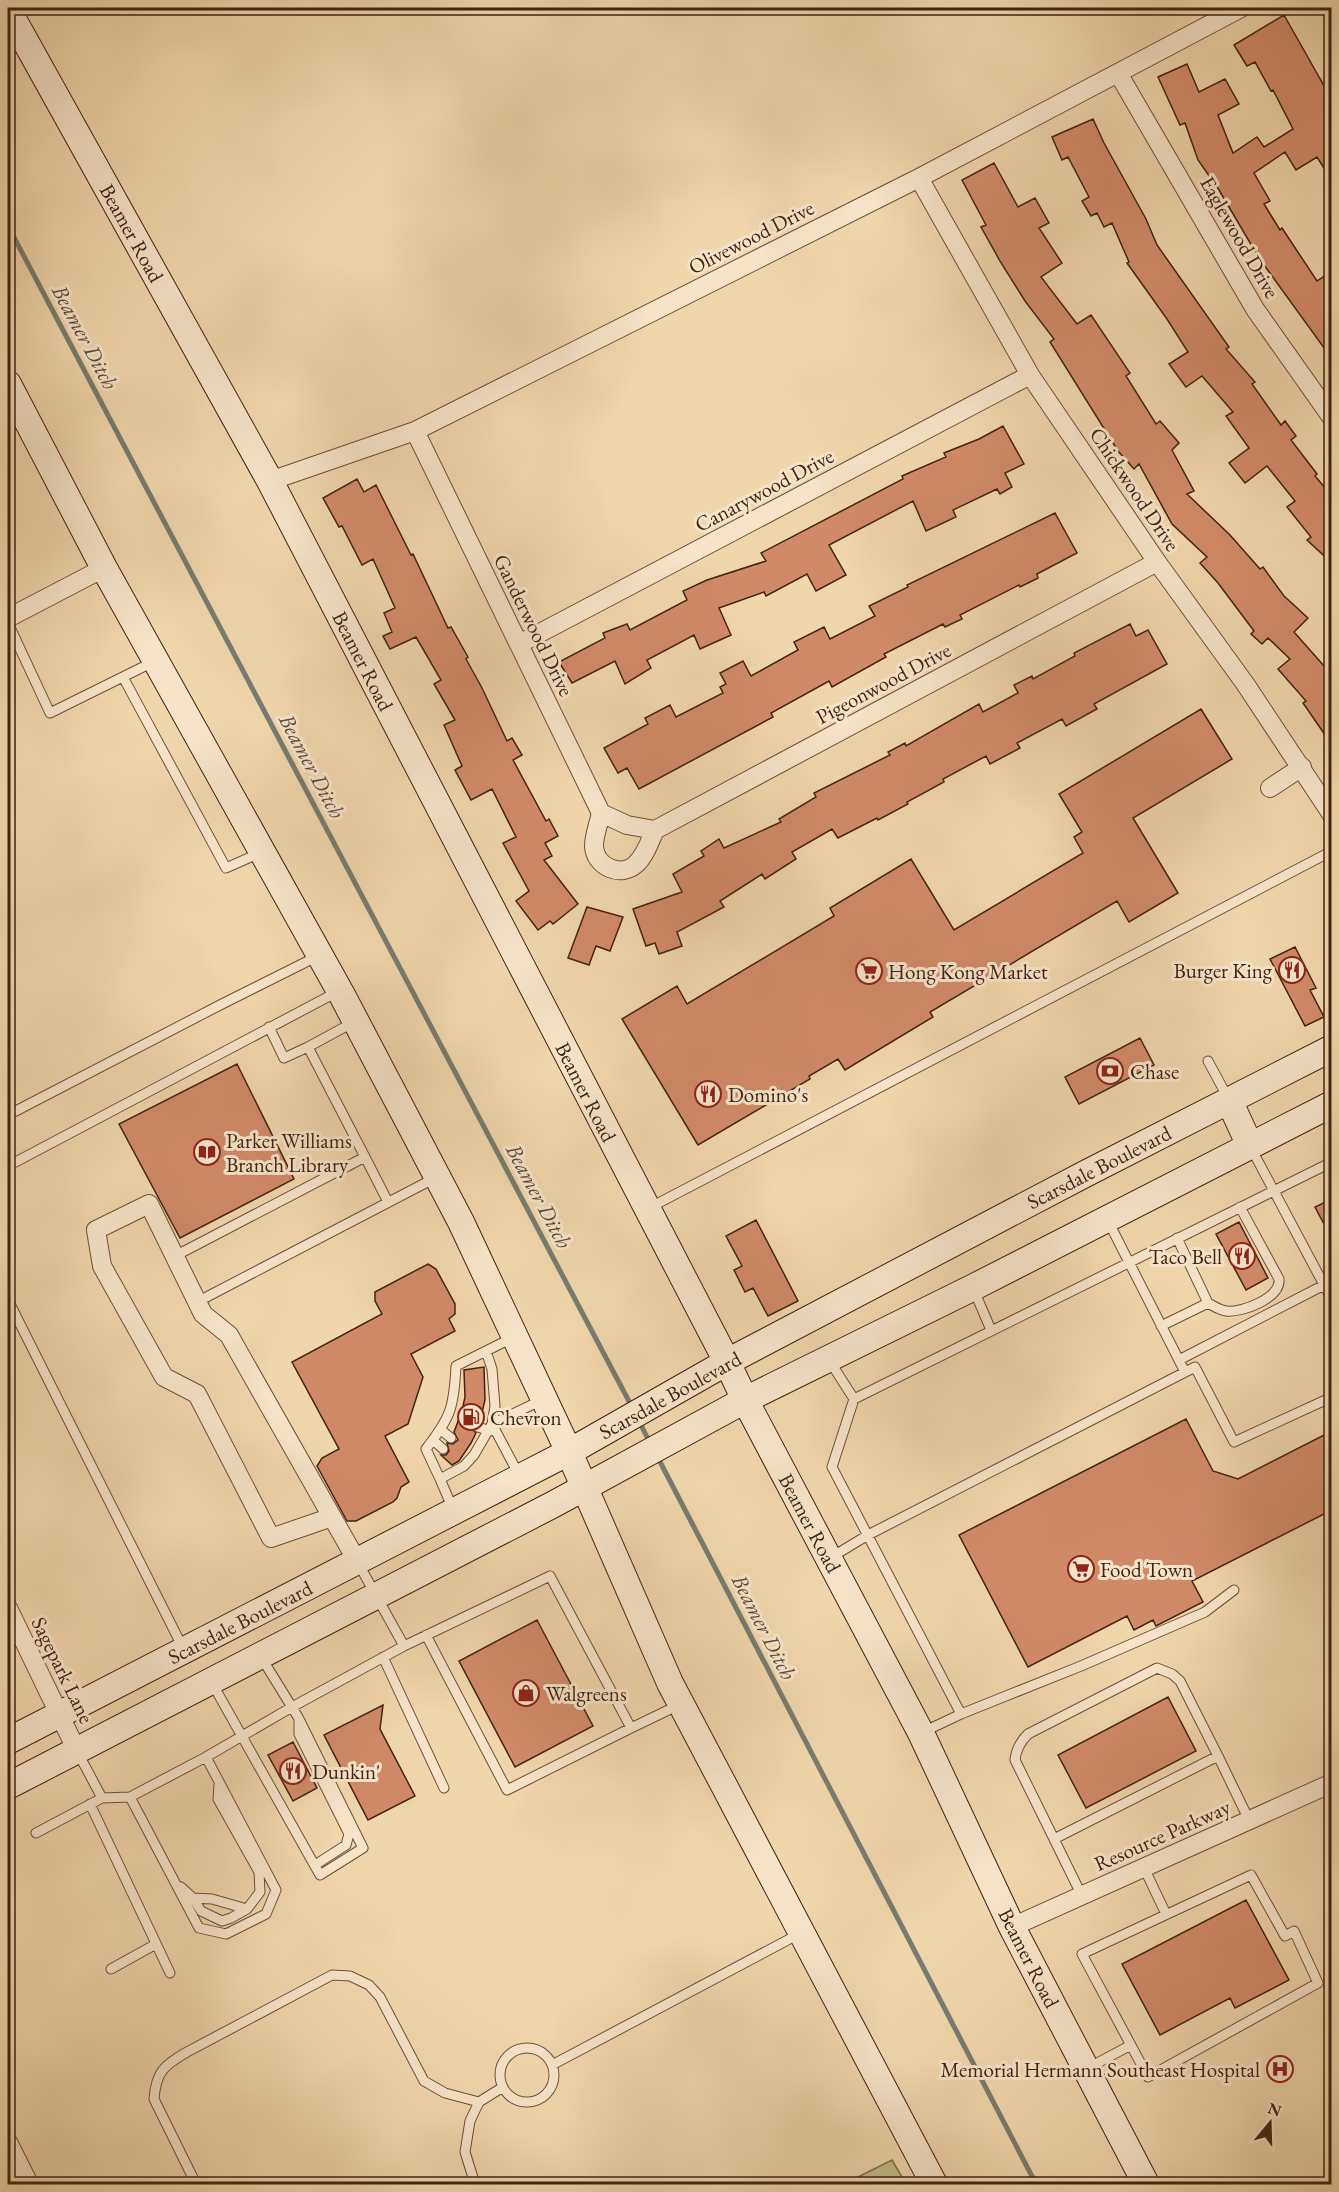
<svg xmlns="http://www.w3.org/2000/svg" width="1339" height="2192" font-family="'EB Garamond',serif">
	<style>
		.green { fill: #bebc86; stroke: #806f4c; stroke-width: 1.5 }
		.lines { fill: none; stroke-linecap: round; stroke-linejoin: round }
		.stream { stroke: #777c70; stroke-width: 5 }
		.building { fill: #d18a68; stroke: #422211; stroke-width: 1.5 }
		.service-casing { stroke: #6e4f38; stroke-width: 11 }
		.minor-casing { stroke: #6e4f38; stroke-width: 20 }
		.secondary-casing { stroke: #422211; stroke-width: 28 }
		.service { stroke: #f5e4c8; stroke-width: 9 }
		.minor { stroke: #f5e4c8; stroke-width: 18 }
		.secondary { stroke: #f5e4c8; stroke-width: 26 }
		.labels { text-anchor: middle; dominant-baseline: central; stroke-width: 6; stroke-linejoin: round; paint-order: stroke }
		.street-label { font-size: 21px; fill: #422211; stroke: #f5e4c8 }
		.poi-label { font-size: 21px; fill: #422211; stroke: #f5e4c8; text-anchor: start }
		.water-label { font-size: 22px; font-style: italic; fill: #584838; stroke: #f5e4c8 }
	</style>
	<rect width="100%" height="100%" fill="#f0d6ab"/>
	<filter id="stains"><feTurbulence type="fractalNoise" baseFrequency=".00333" numOctaves="4"/><feColorMatrix values="0 0 0 0 .2 0 0 0 0 .09 0 0 0 0 .02 0 0 0 .5 -.17"/></filter>
	<radialGradient id="worn" r=".72"><stop offset=".6" stop-color="#630" stop-opacity="0"/><stop offset="1" stop-color="#630" stop-opacity=".3"/></radialGradient>
	<path class="green" d="M892,2160l14,24h-62z"/>
	<g class="lines">
		<path class="stream" d="M8,226l624,1181
			M639,1421l12,24
			M657,1456l379,728"/>
	</g>
	<path class="building" d="M1284,15l48,85v81l-15,-24 -21,13 -11,-18 -31,21 16,28 -6,3 16,26 2,-2 35,53 15,-10v88l-73,-101 -40,-68 -21,-30 -13,-37 -5,2 -22,-48 29,-13 12,28 26,-13 14,25 -21,11 15,38 24,-16 7,10 29,-18 -20,-39 -2,1 -16,-29 -8,4 -13,-21z
		M1093,119l11,24 42,76 11,26 72,102 -3,2 29,33 -3,2 29,41 4,-4 11,15 -5,4 26,34 -2,2 17,20v67l-25,-23 4,-3 -24,-30 8,-6 -28,-35 -22,17 -16,-20 20,-15 -23,-32 7,-4 -31,-36 -16,11 -17,-23 19,-12 -21,-33 -40,-56 2,-1 -17,-39 -8,4 -7,-14 -6,3 -9,-15 7,-4 -21,-40 -6,3 -10,-23z
		M994,163l24,44 17,-9 14,25 -10,5 23,35 -21,14 36,47 14,-9 39,58 -4,3 30,48 4,-3 19,22 -7,7 22,41 -7,3 43,41 30,34 3,-2 21,29 24,22 -14,14 38,43v70l-29,-42 3,-2 -28,-32 12,-10 -22,-21 -6,6 -11,-10 3,-3 -36,-48 -18,-20 7,-6 -35,-33 -33,-60 -5,5 -16,-18 -68,-109 4,-3 -29,-38 -25,-40 -19,-34 5,-2 -24,-45z
		M1003,426l21,38 -19,9 7,14 -12,7 -3,-5 -44,21 3,7 -30,14 -13,-30 -84,44 17,30 -30,16 -9,-17 -41,22 -2,-4 -45,16 12,27 -31,14 -6,-14 -47,25 4,8 -26,16 -10,-23 -43,22 -13,-21 46,-24 -2,-5 24,-9 3,6 57,-30 -4,-9 24,-11 59,-19 -5,-8 142,-74 -1,-3 44,-19 -2,-4 35,-14z
		M357,479l7,13 12,-7 35,70 2,-1 35,74 3,-1 17,30 -2,2 16,29 25,53 5,-3 10,17 -9,5 33,61 3,-2 9,17 -13,7 7,13 -8,4 34,44 -25,20 -3,-3 -12,9 -22,-29 13,-10 -26,-48 13,-6 -24,-48 -21,11 -16,-30 7,-4 -18,-41 11,-5 -21,-36 7,-4 -25,-43 -26,12 -7,-13 9,-4 -8,-19 11,-5 -22,-49 -11,6 -20,-39 -3,1 -16,-29z
		M1055,513l22,40 -40,21 1,4 -18,9 -1,-2 -59,30 2,4 -17,8 -2,-3 -59,30 2,3 -54,30 -3,-6 -58,32 2,4 -134,72 -12,-21 -9,5 -14,-25 44,-24 -3,-6 25,-13 6,12 47,-24 -3,-6 6,-3 -6,-11 23,-12 8,15 47,-26 -4,-8 30,-15 6,12 45,-23 -6,-10 39,-19 -1,-2z
		M1130,624l6,12 12,-6 19,34 -73,40 3,5 -31,17 -4,-7 -45,24 3,5 -30,16 -4,-8 -43,23 1,3 -37,20 1,2 -30,16 -1,-2 -39,20 -6,-9 -40,23 4,7 -31,20 -3,-5 -42,27 4,6 -47,25 5,14 -23,8 -4,-11 -9,3 -13,-37 49,-17 -9,-18 31,-18 -3,-5 18,-12 5,9 57,-26 -2,-3 37,-22 -2,-4 76,-38 -2,-3 17,-9 1,3 73,-42 4,8 35,-19 -4,-8 18,-9 1,3 42,-23 -1,-3z
		M1201,709l31,50 -99,59 45,75 -49,29 -12,-21 -187,111 3,5 -88,53 -7,-11 -29,17 1,3 -112,66 -76,-126 55,-33 10,18 147,-88 -4,-8 81,-49 43,71 129,-77 -9,-16 8,-5 -23,-38z
		M587,907l36,10 -13,34 -14,-5 -7,19 -21,-7z
		M1295,947l21,41 -6,2 14,27 -19,9 -35,-67z
		M1140,1038l14,27 -75,39 -14,-27z
		M237,1064l57,115 -114,59 -61,-114z
		M1332,1199v40l-17,-32z
		M756,1220l42,81 -30,15 -15,-28 -8,4 -11,-22 8,-4 -16,-30z
		M1239,1222l29,56 -22,12 -30,-56z
		M428,1264l8,5 19,35v10l-6,5 6,12 -44,23 12,23 -15,47 -23,12 24,46 -8,5 -4,11 -4,4 -37,19h-9l-30,-55 5,-8 17,-9 -47,-87 90,-48 -7,-13v-9z
		M484,1367l1,33 -5,21h-4l-4,3v5l4,4 -5,10 -12,18 -7,4 -11,-10h5l3,-4 -2,-8 6,1 5,-4 -4,-8 8,-21 3,-14 -1,-27z
		M1186,1419l27,52 25,8 94,-48v79l-140,71 11,21 -47,24 -3,-6 -19,10 -7,-14 -99,51 -69,-132z
		M537,1620l56,106 -78,41 -56,-106z
		M1168,1697l28,54 -110,57 -28,-53z
		M383,1705l-3,24 35,67 -47,24 -44,-85z
		M293,1742l24,46 -24,13 -25,-46z
		M1246,1900l43,80 -54,28 -5,-10 -70,37 -38,-71z"/>
	<g class="lines">
		<defs>
			<path id="service" d="M8,623l42,90 105,-52
				M123,677l103,191 36,-16
				M269,1027l15,31 24,-11
				M1208,1061l20,37
				M8,1115l214,-111 96,-48
				M1251,1148l81,152
				M365,1157l23,45
				M8,1166l331,-175
				M649,1208l683,-357
				M1108,1221l77,151
				M175,1256l190,-99 -57,-110 46,-25
				M973,1288l18,42
				M8,1300l175,348
				M197,1302l238,-124
				M1208,1303c6,3 11,7 18,8 16,2 55,-13 53,-32l-39,-72
				M1161,1326l47,-23 -31,-65
				M829,1360l25,39 478,-237
				M1179,1360l145,-75
				M854,1399l-22,68 129,247
				M478,1427l12,4
				M441,1430l10,8
				M433,1440l10,9
				M519,1475l-27,-51 50,-24
				M440,1479l-14,-30c25,-32 28,-42 30,-83l30,-15
				M453,1509l-13,-30 24,-13 10,-11 18,-31 3,-18 -3,-37 -6,-18 28,-14
				M830,1558l38,-23 327,-168 39,75 98,-45
				M358,1563l46,83 146,-70 81,152 50,-24
				M426,1635l81,155 124,-62
				M383,1657l61,131
				M212,1683l108,192 43,-27 -65,-131 -37,-60
				M299,1720v14l50,100 -3,11 -31,20
				M923,1732l38,-18 120,-48 124,-54 29,-22
				M130,1797l69,131 27,6 40,-20 10,-24 -70,-133
				M102,1798l28,-1 76,-40 86,-50 112,-61
				M90,1804l80,169
				M36,1833l66,-35 -24,-45
				M1054,1839l-39,-79c1,-11 5,-18 13,-26l129,-66 15,6 8,7 38,75
				M1144,1868l22,46
				M1251,1875l34,61 9,-5 24,52 -170,94 -66,-123z
				M181,1887l12,11 19,1 35,10 13,-17 -1,-20 -41,-73 1,-15
				M1082,1896l-28,-57 164,-83 31,64
				M193,1898l8,13 21,10 9,-3 16,-9
				M111,1969l45,-25
				M500 2075a27 27 0 1 1 54 0a27 27 0 1 1-54 0Z
				M552,2065l247,-131
				M1088,2068l43,-23
				M196,2184l-42,-85c2,-27 10,-34 33,-47l145,-77 18,1 19,9 11,12 44,84 21,12 34,9
				M475,2184l-10,-32 5,-31 9,-19 24,-15"/>
			<path id="minor" d="M1118,73l137,236 77,109
				M919,178l111,197 127,187 89,123 86,130
				M415,431l186,382 26,12 28,5 502,-268
				M270,481l145,-50 504,-253 322,-170
				M8,618l96,-50
				M519,644l511,-269
				M1270,788l32,-21
				M601,813c-2,10 -7,22 -7,33 1,21 27,32 42,18 9,-8 14,-23 19,-34
				M332,1517l-61,21 -74,-144 -33,-17 -62,-111 -6,-36 53,-26 54,110 26,21 128,226
				M8,1608l69,143
				M1012,1927l320,-144
				M8,2142l21,42"/>
			<path id="secondary" d="M8,10l262,471 457,881 18,38 176,333 91,194 134,257
				M8,384l96,184 238,427 119,227 108,230 101,231 264,501
				M1229,1100l21,46
				M8,1741l561,-289 158,-90 358,-188 247,-126
				M8,1786l546,-282 191,-104 227,-112 360,-184"/>
		</defs>
		<use href="#service" class="service-casing"/>
		<use href="#minor" class="minor-casing"/>
		<use href="#secondary" class="secondary-casing"/>
		<use href="#service" class="service"/>
		<use href="#minor" class="minor"/>
		<use href="#secondary" class="secondary"/>
	</g>
	<defs>
		<symbol id="restaurant-ring" viewBox="-11 -11 22 22"><circle r="9.5" fill="#f5e4c8" stroke="#8f2418" stroke-width="1.5"/><path d="M-5-6h1v4h1v-4h1v4h1v-4h1v5L-1.5 .5V6h-2V.5L-5-1ZM5-6V6H3V1.5H1.5Q1.5-4 5-6Z" fill="#8f2418"/></symbol>
		<symbol id="supermarket-ring" viewBox="-11 -11 22 22"><circle r="9.5" fill="#f5e4c8" stroke="#8f2418" stroke-width="1.5"/><path d="M-6-5.5h2.5l.6 2H6L4.5 2H-2.5L-4.4-4H-6ZM-1.5 3.2a1.3 1.3 0 1 0 .1 0ZM3 3.2a1.3 1.3 0 1 0 .1 0Z" fill="#8f2418"/></symbol>
		<symbol id="bank-ring" viewBox="-11 -11 22 22"><circle r="9.5" fill="#f5e4c8" stroke="#8f2418" stroke-width="1.5"/><path d="M-6-4H6V4H-6ZM0-2.3a2.3 2.3 0 1 0 0 4.6a2.3 2.3 0 1 0 0-4.6Z" fill="#8f2418"/></symbol>
		<symbol id="library-ring" viewBox="-11 -11 22 22"><circle r="9.5" fill="#f5e4c8" stroke="#8f2418" stroke-width="1.5"/><path d="M-6-4Q-3-5.5-.7-3.5V5Q-3 3-6 4ZM6-4Q3-5.5 .7-3.5V5Q3 3 6 4Z" fill="#8f2418"/></symbol>
		<symbol id="fuel-ring" viewBox="-11 -11 22 22"><circle r="9.5" fill="#f5e4c8" stroke="#8f2418" stroke-width="1.5"/><path d="M-5.5-6h7V0h2V4h1.3V-2.5L3-4.5l.8-.8L6-3V5H2.5V1h-1V6h-7ZM-4.2-4.7v3.2H.2V-4.7Z" fill="#8f2418"/></symbol>
		<symbol id="shop-ring" viewBox="-11 -11 22 22"><circle r="9.5" fill="#f5e4c8" stroke="#8f2418" stroke-width="1.5"/><path d="M-5-2.5h2.3a2.7 3.5 0 0 1 5.4 0H5L5.5 6h-11ZM-1.5-2.5h3a1.5 2.3 0 0 0-3 0Z" fill="#8f2418"/></symbol>
		<symbol id="hospital-ring" viewBox="-11 -11 22 22"><circle r="9.5" fill="#f5e4c8" stroke="#8f2418" stroke-width="1.5"/><path d="M-5-5h3v3.5h4V-5h3V5h-3V1.5h-4V5h-3Z" fill="#8f2418"/></symbol>
	</defs>
	<g fill-rule="evenodd">
		<use href="#restaurant-ring" x="1277" y="955" width="30" height="30"/>
		<use href="#supermarket-ring" x="854" y="956" width="30" height="30"/>
		<use href="#bank-ring" x="1095" y="1056" width="30" height="30"/>
		<use href="#restaurant-ring" x="693" y="1079" width="30" height="30"/>
		<use href="#library-ring" x="192" y="1137" width="30" height="30"/>
		<use href="#restaurant-ring" x="1227" y="1241" width="30" height="30"/>
		<use href="#fuel-ring" x="456" y="1402" width="30" height="30"/>
		<use href="#supermarket-ring" x="1066" y="1554" width="30" height="30"/>
		<use href="#shop-ring" x="511" y="1678" width="30" height="30"/>
		<use href="#restaurant-ring" x="278" y="1756" width="30" height="30"/>
		<use href="#hospital-ring" x="1265" y="2054" width="30" height="30"/>
	</g>
	<g class="labels">
		<g class="street-label">
			<text transform="translate(132 233) rotate(61)">Beamer Road</text>
			<text transform="translate(751 237) rotate(-27)">Olivewood Drive</text>
			<text transform="translate(1240 237) rotate(60)">Eaglewood Drive</text>
			<text transform="translate(1135 489) rotate(56)">Chickwood Drive</text>
			<text transform="translate(764 490) rotate(-28)">Canarywood Drive</text>
			<text transform="translate(534 625) rotate(64)">Ganderwood Drive</text>
			<text transform="translate(363 661) rotate(63)">Beamer Road</text>
			<text transform="translate(883 683) rotate(-28)">Pigeonwood Drive</text>
			<text transform="translate(586 1092) rotate(63)">Beamer Road</text>
			<text transform="translate(1099 1167) rotate(-27)">Scarsdale Boulevard</text>
			<text transform="translate(670 1395) rotate(-29)">Scarsdale Boulevard</text>
			<text transform="translate(810 1523) rotate(62)">Beamer Road</text>
			<text transform="translate(240 1622) rotate(-27)">Scarsdale Boulevard</text>
			<text transform="translate(63 1670) rotate(64)">Sagepark Lane</text>
			<text transform="translate(1162 1835) rotate(-24)">Resource Parkway</text>
			<text transform="translate(1029 1958) rotate(63)">Beamer Road</text>
		</g>
		<g class="poi-label">
			<text x="1272" y="970" text-anchor="end">Burger King</text>
			<text x="888" y="971">Hong Kong Market</text>
			<text x="1130" y="1071">Chase</text>
			<text x="728" y="1094">Domino's</text>
			<text x="226" y="1140">Parker Williams<tspan x="226" dy="24">Branch Library</tspan></text>
			<text x="1222" y="1256" text-anchor="end">Taco Bell</text>
			<text x="490" y="1417">Chevron</text>
			<text x="1100" y="1569">Food Town</text>
			<text x="546" y="1693">Walgreens</text>
			<text x="312" y="1771">Dunkin'</text>
			<text x="1260" y="2069" text-anchor="end">Memorial Hermann Southeast Hospital</text>
		</g>
		<g class="water-label">
			<text transform="translate(85 337) rotate(62)">Beamer Ditch</text>
			<text transform="translate(312 766) rotate(62)">Beamer Ditch</text>
			<text transform="translate(539 1196) rotate(62)">Beamer Ditch</text>
			<text transform="translate(764 1627) rotate(63)">Beamer Ditch</text>
		</g>
	</g>
	<rect width="1339" height="2192" fill="none" stroke="#f0d6ab" stroke-width="30"/>
	<rect x="9" y="9" width="1321" height="2174" fill="none" stroke="#422211" stroke-width="3"/>
	<rect x="15" y="15" width="1309" height="2162" fill="none" stroke="#422211" stroke-width="1.5"/>
	<g transform="translate(1270 2123) rotate(19)" stroke="#f5e4c8" stroke-width="4.5" paint-order="stroke">
	<path d="M0-4.5L10 22L0 15L-10 22Z" fill="#422211"/>
	<text y="-9" font-size="16" font-weight="bold" text-anchor="middle" fill="#422211">N</text>
	</g>
	<rect width="100%" height="100%" filter="url(#stains)"/>
	<rect width="100%" height="100%" fill="url(#worn)"/>
</svg>
